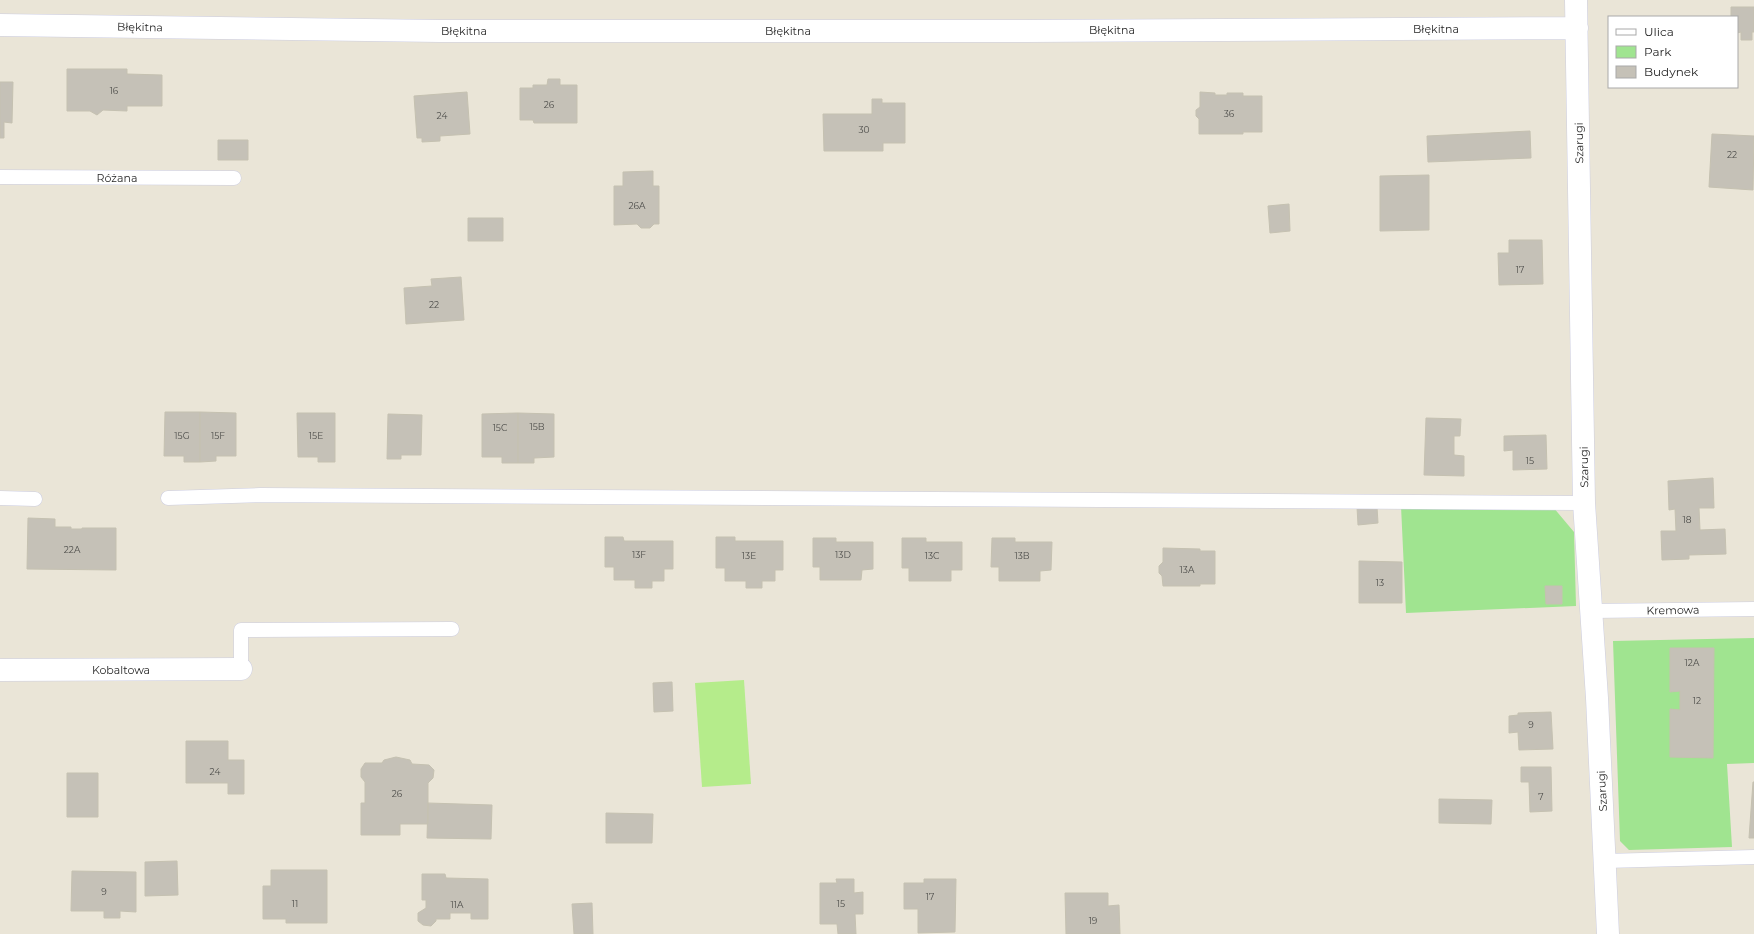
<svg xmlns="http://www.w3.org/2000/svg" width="1754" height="934" font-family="Montserrat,sans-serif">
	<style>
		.green { fill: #a0e490 }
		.pitch { fill: #b5ec8b }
		.building { fill: #c5c1b7; stroke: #c5c1b1 }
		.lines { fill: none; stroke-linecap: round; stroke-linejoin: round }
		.lane-casing { stroke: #cccde1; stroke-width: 15 }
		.street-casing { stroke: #cccde1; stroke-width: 23 }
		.lane { stroke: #fff; stroke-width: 14 }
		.street { stroke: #fff; stroke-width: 22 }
		.labels { text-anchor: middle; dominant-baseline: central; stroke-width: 3; stroke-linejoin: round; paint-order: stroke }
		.number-label { font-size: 9px; fill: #4e4e4b }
		.street-label { font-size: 11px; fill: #272727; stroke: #fff }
	</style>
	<rect width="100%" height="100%" fill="#eae5d7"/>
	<path class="green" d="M1401,506l152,1 21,25 2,74 -170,7z
		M1754,638v125l-27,1 5,83 -103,3 -9,-9 -7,-200z"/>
	<path class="pitch" d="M744,680l7,104 -49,3 -7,-104z"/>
	<path class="building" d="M1731,7h23v25h-2v8h-11v-8l-4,1v-16h-6z
		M67,69h60v5l35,1v31h-35v5l-24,-1 -6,5 -7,-4h-23z
		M548,79h12v6h17v38h-43l-1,-3h-13v-32h13v-3h14z
		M0,82h13l-1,41 -8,-1v16h-4z
		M467,92l3,42 -30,2v5l-18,1v-4h-5l-3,-42z
		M1200,92l15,1v2h12v-2h16v3h19v36h-19v2h-44v-15l-3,-3v-6l4,-3z
		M872,99h10v4h23v40h-22v8h-59l-1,-37h49z
		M1530,131l1,27 -103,4 -1,-26z
		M1712,134l42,2 -1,54 -44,-3z
		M218,140h30v20h-30z
		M653,171v15h6v38h-5l-4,4h-9l-4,-4 -23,1v-39h9v-14z
		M1429,175v55l-49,1v-55z
		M1289,204l1,27 -20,2 -2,-27z
		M468,218h35v23h-35z
		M1509,240h33l1,44 -44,1 -1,-32h11z
		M461,277l3,43 -58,4 -2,-36 28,-2 -1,-7z
		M165,412h35v50h-16v-6h-20z
		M200,412l36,1v43h-20v5l-16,1z
		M297,413h38v49h-17v-5h-20z
		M517,413h1v50h-16v-6h-20v-43z
		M518,413l36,1v43l-20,1v5h-16z
		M388,414l34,1 -1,40h-20v4h-14z
		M1426,418l35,1 -1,17h-6v19l10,1v20l-40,-1z
		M1546,435l1,34 -34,1v-20l-9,1v-15z
		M1713,478l1,30h-15l1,22 25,-1 1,25 -37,1v4l-27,1 -1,-29h15l-1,-22 -6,1 -1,-29z
		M1357,507h20l1,16 -20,2z
		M28,518l27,1v8h16v2h11v-1h34v42l-89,-1z
		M605,537h18l1,4h49v28h-9v12h-12v7h-17v-8h-21v-13h-9z
		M716,537h19v4h48v29h-8v11h-13v7h-16v-7h-21v-13h-9z
		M813,538h23v4h37v27l-11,1 -1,10h-41v-13h-7z
		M902,538h24v4h36v28h-11v11h-42v-13h-7z
		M992,538h23v4h37l-1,28 -11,1v10h-41v-14h-8z
		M1163,548l37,1v2h15v33h-15v2h-37l-1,-10 -3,-3v-7l4,-4z
		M1359,561l43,1v41h-43z
		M1545,586h17v18h-16z
		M1670,648h44l-1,110 -43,-1v-48l10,1v-19l-10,1z
		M672,682l1,29 -19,1 -1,-29z
		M1551,712l2,37 -34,1 -1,-18 -9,1v-17l9,-1v-2z
		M186,741h42v19h16v34h-16v-11h-42z
		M396,757l14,3 2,4 17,1 5,5 -1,8 -5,5v41h-28v11h-39v-32h4v-21l-4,-5v-8l4,-6h17l2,-3z
		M1521,767h30l1,44 -22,1 -1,-30h-8z
		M67,773h31v44h-31z
		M1753,782h1v56h-5z
		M1439,799l53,1 -1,24 -52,-1z
		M428,803l64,2 -1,34 -64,-1z
		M606,813l47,1 -1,29h-46z
		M177,861l1,34 -33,1v-34z
		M271,870h56v53h-41v-4h-23v-33h8z
		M72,871l64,1v40l-16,-1v7h-16v-7h-33z
		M422,874h23l1,4 42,1v40h-17v-6h-21v6h-14v2l-5,5 -8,-1 -5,-4v-8l8,-5v-8h-4z
		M836,879h18v14l9,-1v22h-8l1,20h-18l-1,-10h-17v-41h17z
		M924,879h32l-1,53 -37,1v-24h-14v-26h20z
		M1065,893h43v13l11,-1 1,29h-54z
		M592,903l1,31h-19l-2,-30z"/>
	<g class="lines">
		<defs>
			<path id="lane" d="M0,177l234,1
				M0,498l35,1
				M168,498l92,-3 1324,8
				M1592,611l162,-2
				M241,669v-39l211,-1
				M1605,861l149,-4"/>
			<path id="street" d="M1576,0l8,503 13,195 11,236
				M0,25l440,6h586l551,-3
				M0,670l241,-1"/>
		</defs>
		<use href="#lane" class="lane-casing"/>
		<use href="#street" class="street-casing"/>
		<use href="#lane" class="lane"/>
		<use href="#street" class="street"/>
	</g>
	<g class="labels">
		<g class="number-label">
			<text x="114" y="90">16</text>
			<text x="549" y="104">26</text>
			<text x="1229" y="113">36</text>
			<text x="442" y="115">24</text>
			<text x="864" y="129">30</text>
			<text x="1732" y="154">22</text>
			<text x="637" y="205">26A</text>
			<text x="1520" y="269">17</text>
			<text x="434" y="304">22</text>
			<text x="537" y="426">15B</text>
			<text x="500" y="427">15C</text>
			<text x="182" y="435">15G</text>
			<text x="218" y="435">15F</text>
			<text x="316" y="435">15E</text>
			<text x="1530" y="460">15</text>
			<text x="1687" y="519">18</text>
			<text x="72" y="549">22A</text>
			<text x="639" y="554">13F</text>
			<text x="843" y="554">13D</text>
			<text x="749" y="555">13E</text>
			<text x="932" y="555">13C</text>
			<text x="1022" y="555">13B</text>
			<text x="1187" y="569">13A</text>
			<text x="1380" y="582">13</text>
			<text x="1692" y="662">12A</text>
			<text x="1697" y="700">12</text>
			<text x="1531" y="724">9</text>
			<text x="215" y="771">24</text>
			<text x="397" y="793">26</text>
			<text x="1541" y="796">7</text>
			<text x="104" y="891">9</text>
			<text x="930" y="896">17</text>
			<text x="295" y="903">11</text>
			<text x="841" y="903">15</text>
			<text x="457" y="904">11A</text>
			<text x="1093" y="920">19</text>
		</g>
		<g class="street-label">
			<text transform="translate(140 27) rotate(1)">Błękitna</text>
			<text x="1436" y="29">Błękitna</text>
			<text x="1112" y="30">Błękitna</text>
			<text x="464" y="31">Błękitna</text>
			<text x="788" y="31">Błękitna</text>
			<text transform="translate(1579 143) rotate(-91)">Szarugi</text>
			<text x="117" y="178">Różana</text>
			<text transform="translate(1584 467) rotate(-91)">Szarugi</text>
			<text transform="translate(1673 610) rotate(-1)">Kremowa</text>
			<text x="121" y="670">Kobaltowa</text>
			<text transform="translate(1602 791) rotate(-93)">Szarugi</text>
		</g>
	</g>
	<rect x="1608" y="16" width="130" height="72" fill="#ffffff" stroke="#a9a9a9"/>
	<rect x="1616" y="29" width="20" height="6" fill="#ffffff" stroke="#a9a9a9"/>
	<text x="1644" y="36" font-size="12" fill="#272727">Ulica</text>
	<rect x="1616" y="46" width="20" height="12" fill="#a0e490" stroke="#a9a9a9"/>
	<text x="1644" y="56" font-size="12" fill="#272727">Park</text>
	<rect x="1616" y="66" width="20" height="12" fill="#c5c1b7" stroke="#a9a9a9"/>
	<text x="1644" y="76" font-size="12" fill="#272727">Budynek</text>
</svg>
